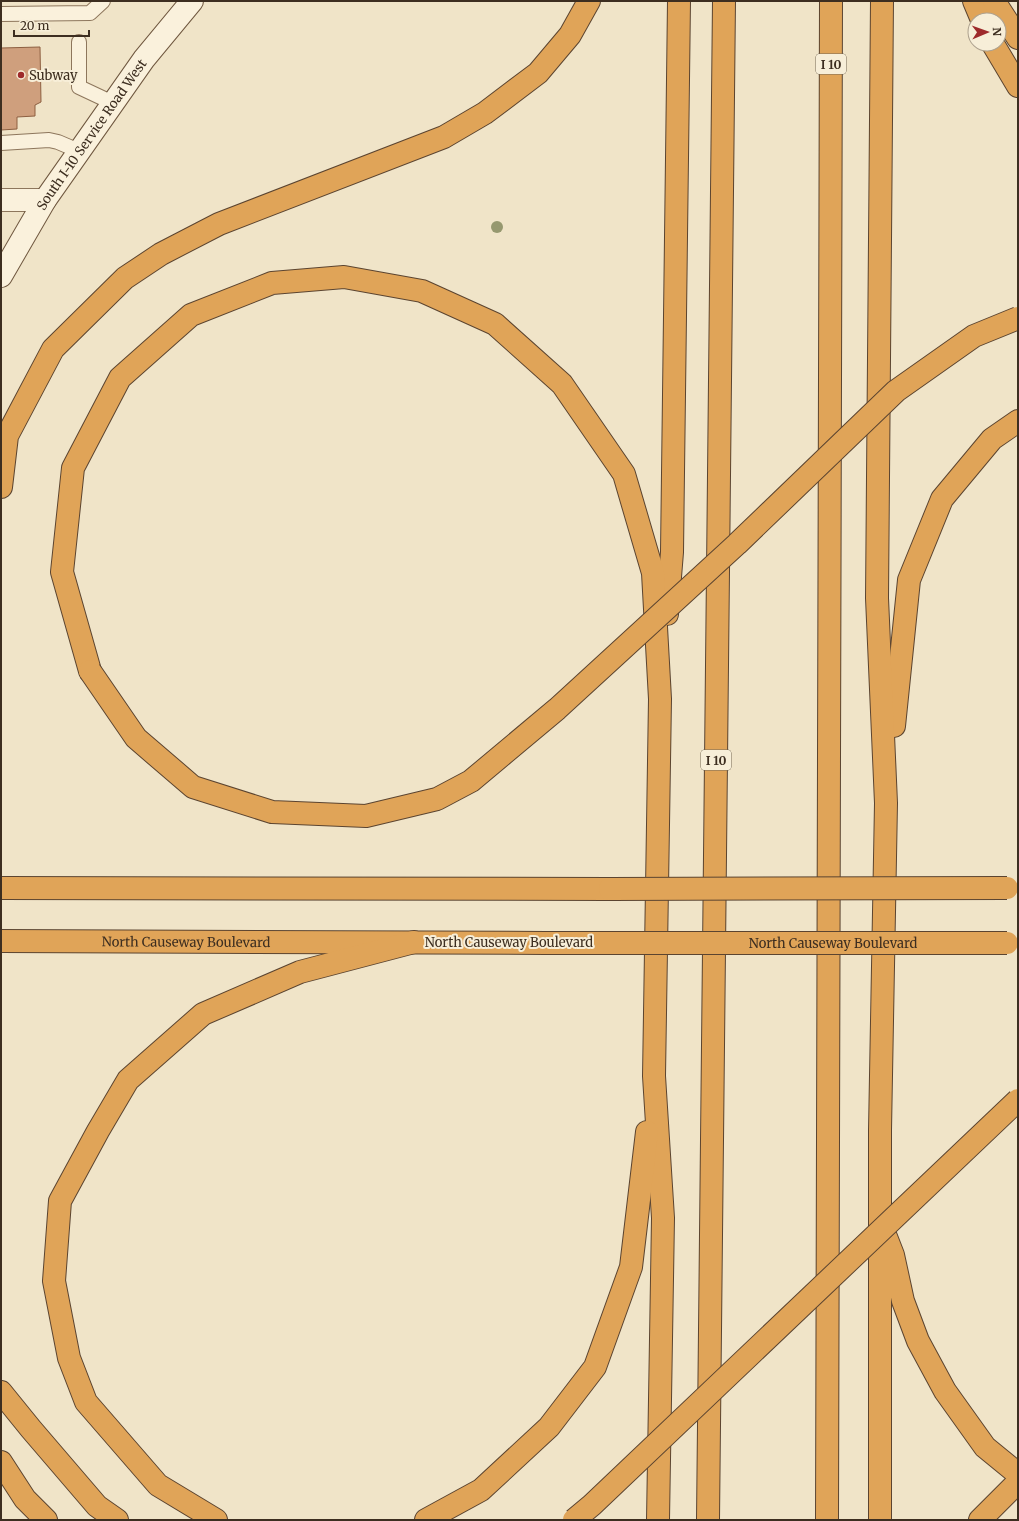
<svg xmlns="http://www.w3.org/2000/svg" width="1019" height="1521" font-family="Merriweather,serif">
	<style>
		.building { fill: #cf9f7d; stroke: #8d5f41 }
		.lines { fill: none; stroke-linecap: round; stroke-linejoin: round }
		.lane-casing { stroke: #8d765c; stroke-width: 16 }
		.street-casing { stroke: #8d765c; stroke-width: 24 }
		.secondary-casing { stroke: #6f573f; stroke-width: 24 }
		.highway-casing { stroke: #5b4430; stroke-width: 24 }
		.lane { stroke: #faf1dc; stroke-width: 14 }
		.street { stroke: #faf1dc; stroke-width: 22 }
		.secondary { stroke: #faf1dc; stroke-width: 22 }
		.highway { stroke: #e0a458; stroke-width: 22 }
		.highway-bridge-casing { stroke: #5b4430; stroke-width: 24; stroke-linecap: butt }
		.highway-bridge { stroke: #e0a458; stroke-width: 22 }
		.tree { fill: #96986f }
		.poi-dot { fill: #9e2a2b; stroke: #f7eed8; stroke-width: 1.5 }
		.labels { text-anchor: middle; dominant-baseline: central; stroke-width: 4; stroke-linejoin: round; paint-order: stroke }
		.shield { fill: #f7eed8; stroke: #756857; stroke-width: 1 }
		.shield-label { font-size: 12px; font-weight: bold; fill: #3d2e20 }
		.poi-label { font-size: 13px; fill: #3d2e20; stroke: #f7eed8; text-anchor: start }
		.street-label { font-size: 13px; fill: #3d2e20; stroke: #f7eed8 }
	</style>
	<rect width="100%" height="100%" fill="#f0e4c8"/>
	<path class="building" d="M40,47l1,55 -6,3v11l-18,1v12l-16,1v-82z"/>
	<g class="lines">
		<defs>
			<path id="lane" d="M1,14l89,-1 13,-12
				M79,42v45l34,16
				M1,143l48,-3 9,2 21,9"/>
			<path id="street" d="M1,200h44"/>
			<g id="secondary">
				<path id="s1" d="M1,276l44,-76 99,-141 48,-58"/>
			</g>
			<g id="highway">
				<path d="M974,1l8,19"/>
				<path d="M994,1l24,37"/>
				<path d="M993,44l25,42"/>
				<path d="M1,487l6,-51 46,-87 72,-71 36,-24 58,-30 225,-87 41,-24 53,-40 32,-38 19,-34"/>
				<path d="M667,614l5,-62 7,-551"/>
				<path d="M90,671l-28,-99 11,-104 47,-90 71,-63 81,-32 72,-6 78,14 73,33 67,60 62,90 29,99 7,126 -6,377 9,142 -5,302"/>
				<path d="M894,726l15,-146 33,-81 50,-60 26,-18"/>
				<path d="M1,888l609,1"/>
				<path id="s2" d="M1,941l545,2"/>
				<path d="M886,1237l7,18 10,46 15,40 27,50 40,56 33,27"/>
				<path d="M1,1392l30,37 66,77 20,14"/>
				<path d="M1,1462l24,37 21,21"/>
				<path d="M216,1520l-58,-35 -72,-83 -17,-44 -15,-77 6,-80 38,-70 30,-51 75,-66 97,-42 114,-30"/>
				<path d="M426,1520l55,-30 68,-63 46,-60 36,-100 16,-135"/>
				<path d="M708,1520l16,-1519"/>
				<path d="M827,1520l4,-1519"/>
				<path d="M880,1520v-390l6,-327 -9,-205 5,-597"/>
				<path d="M980,1520l38,-38"/>
			</g>
		</defs>
		<use href="#lane" class="lane-casing"/>
		<use href="#street" class="street-casing"/>
		<use href="#secondary" class="secondary-casing"/>
		<use href="#highway" class="highway-casing"/>
		<use href="#lane" class="lane"/>
		<use href="#street" class="street"/>
		<use href="#secondary" class="secondary"/>
		<use href="#highway" class="highway"/>
		<defs>
			<g id="highway-bridge">
				<path d="M90,671l46,67 57,49 79,25 94,4 71,-17 34,-18 86,-72 180,-165 159,-153 78,-55 44,-18"/>
				<path d="M610,889l397,-1"/>
				<path id="s3" d="M546,943h461"/>
				<path d="M574,1520l18,-15 426,-405"/>
			</g>
		</defs>
		<use href="#highway-bridge" class="highway-bridge-casing"/>
		<use href="#highway-bridge" class="highway-bridge"/>
	</g>
	<circle class="tree" cx="497" cy="227" r="6"/>
	<circle class="poi-dot" cx="21" cy="75" r="4"/>
	<g class="labels">
		<g class="shield">
			<rect x="816" y="54" width="30" height="20" rx="3"/>
			<rect x="701" y="750" width="30" height="20" rx="3"/>
		</g>
		<g class="shield-label">
			<text x="831" y="64">I 10</text>
			<text x="716" y="760">I 10</text>
		</g>
		<g class="poi-label">
			<text x="29" y="75">Subway</text>
		</g>
		<g class="street-label">
			<text stroke="none"><textPath href="#s1" startOffset="168">South I-10 Service Road West</textPath></text>
			<text stroke="none"><textPath href="#s2" startOffset="185">North Causeway Boulevard</textPath></text>
			<text x="509" y="942">North Causeway Boulevard</text>
			<text stroke="none"><textPath href="#s3" startOffset="287">North Causeway Boulevard</textPath></text>
		</g>
	</g>
	<rect width="1019" height="1521" fill="none" stroke="#3d2e20" stroke-width="4"/>
	<g transform="translate(987 32) rotate(88)"><circle r="19" fill="#f7eed8" stroke="#ada18e"/>
	<path d="M0-3L7 15L0 10L-7 15Z" fill="#9e2a2b"/>
	<text y="-6" font-size="11" font-weight="bold" text-anchor="middle" fill="#3d2e20">N</text>
	</g>
	<path d="M14 30v6h75v-6" fill="none" stroke="#3d2e20" stroke-width="2"/>
	<text x="20" y="30" font-size="12" fill="#3d2e20" stroke="#f7eed8" stroke-width="3" paint-order="stroke">20 m</text>
</svg>
